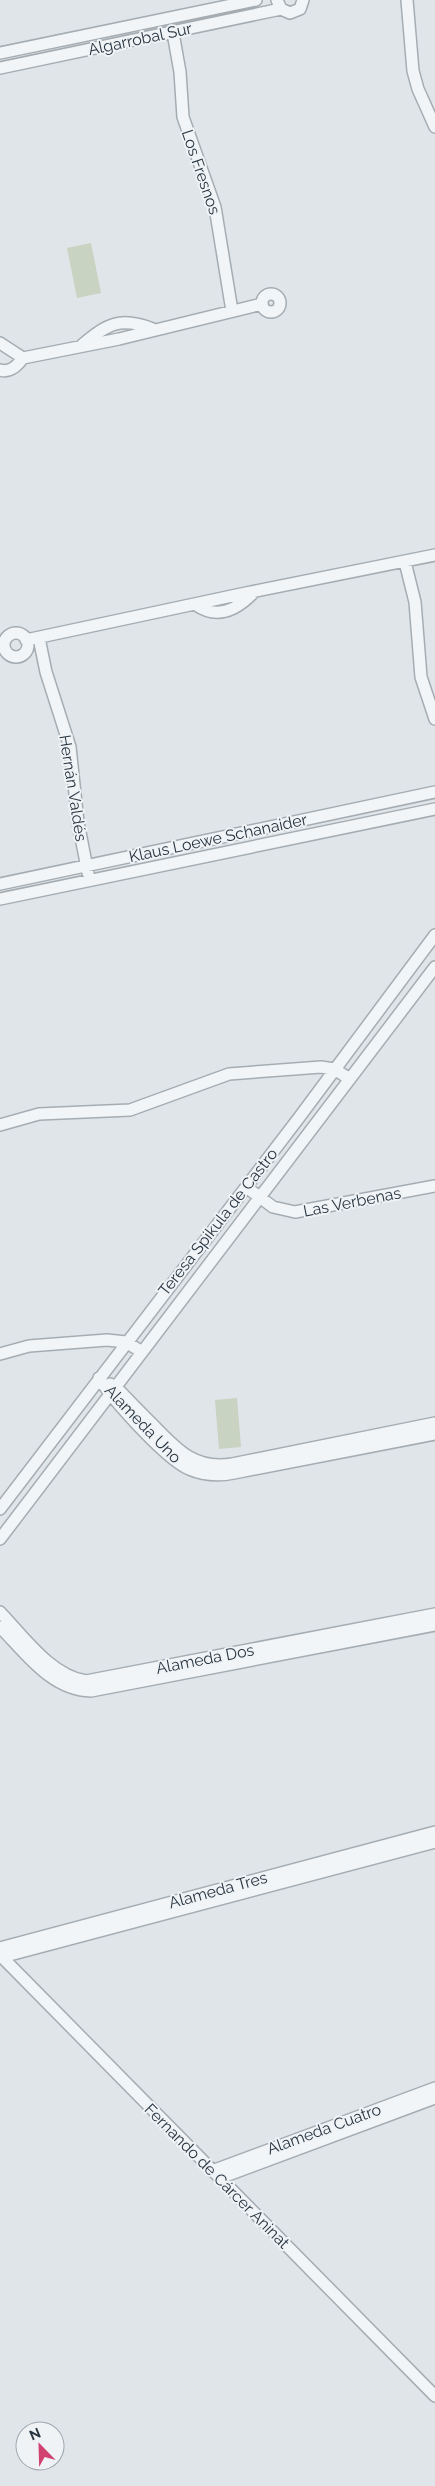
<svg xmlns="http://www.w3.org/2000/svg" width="435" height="2486" font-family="Raleway,sans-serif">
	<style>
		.green { fill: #c8d3c1 }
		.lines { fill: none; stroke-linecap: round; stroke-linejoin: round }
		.street-casing { stroke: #a5adb3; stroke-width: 14 }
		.street { stroke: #f2f5f7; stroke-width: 11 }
		.labels { text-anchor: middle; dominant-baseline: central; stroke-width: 4; stroke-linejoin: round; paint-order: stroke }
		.street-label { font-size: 16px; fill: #283541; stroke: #eff3f6 }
	</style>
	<rect width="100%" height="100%" fill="#e0e5e9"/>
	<path class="green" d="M91,243l10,50 -24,5 -10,-50z
		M237,1398l4,49 -22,2 -4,-49z"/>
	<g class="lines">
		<defs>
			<path id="street" d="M277,0l4,9 9,4 10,-4 3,-9
				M407,0l6,71 5,18 17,38
				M173,33l7,39 3,45 32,90 17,104
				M0,53l256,-53
				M0,68l281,-59
				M262 303a9 9 0 1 1 18 0a9 9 0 1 1-18 0Z
				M0,343l23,15 96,-19 143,-35
				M82,345c25,-21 38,-29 71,-16
				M0,370c10,3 17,-4 23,-12
				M405,562l10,40 6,75 14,42
				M196,605c22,15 41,5 58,-13
				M4 645a12 12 0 1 1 24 0a12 12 0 1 1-24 0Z
				M39,638l7,34 24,75 8,75 10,51
				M26,640l220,-47 189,-38
				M0,884l435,-92
				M0,899l435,-90
				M0,1125l39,-11 91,-4 99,-36 92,-7 13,2 16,10
				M246,1187l27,20 22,5 140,-26
				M0,1354l29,-8 78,-6 19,2 16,10
				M99,1378c14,22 66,80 90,91 14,6 30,7 45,4l201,-39
				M110,1384l6,3c13,14 26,27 39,40 23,24 41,43 77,37l203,-41
				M0,1509l298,-390 137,-184
				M0,1539l435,-572
				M0,1612c23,24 51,64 86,69l349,-67
				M0,1627c26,26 51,63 91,64l344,-66
				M0,1948l435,-116
				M0,1955l435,441
				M2,1957l433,-115
				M212,2171l223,-83
				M220,2178l215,-80"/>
		</defs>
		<use href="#street" class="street-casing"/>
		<use href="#street" class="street"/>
	</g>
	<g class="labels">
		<g class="street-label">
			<text transform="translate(140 39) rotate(-12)">Algarrobal Sur</text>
			<text transform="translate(201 172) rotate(71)">Los Fresnos</text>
			<text transform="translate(73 788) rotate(81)">Hernán Valdés</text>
			<text transform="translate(218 838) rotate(-12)">Klaus Loewe Schanaider</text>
			<text transform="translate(352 1202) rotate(-11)">Las Verbenas</text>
			<text transform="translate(218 1222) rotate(-52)">Teresa Spikula de Castro</text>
			<text transform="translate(143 1424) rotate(46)">Alameda Uno</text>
			<text transform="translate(205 1659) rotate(-11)">Alameda Dos</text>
			<text transform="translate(218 1890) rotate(-15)">Alameda Tres</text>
			<text transform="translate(324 2129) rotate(-20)">Alameda Cuatro</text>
			<text transform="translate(217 2176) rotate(45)">Fernando de Cárcer Aninat</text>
		</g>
	</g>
	<g transform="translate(40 2446) rotate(337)"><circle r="24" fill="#eff3f6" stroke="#9fa7ae"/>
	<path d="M0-4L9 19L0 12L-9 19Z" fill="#d14270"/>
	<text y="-8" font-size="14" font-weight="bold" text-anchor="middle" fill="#283541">N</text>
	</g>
</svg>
